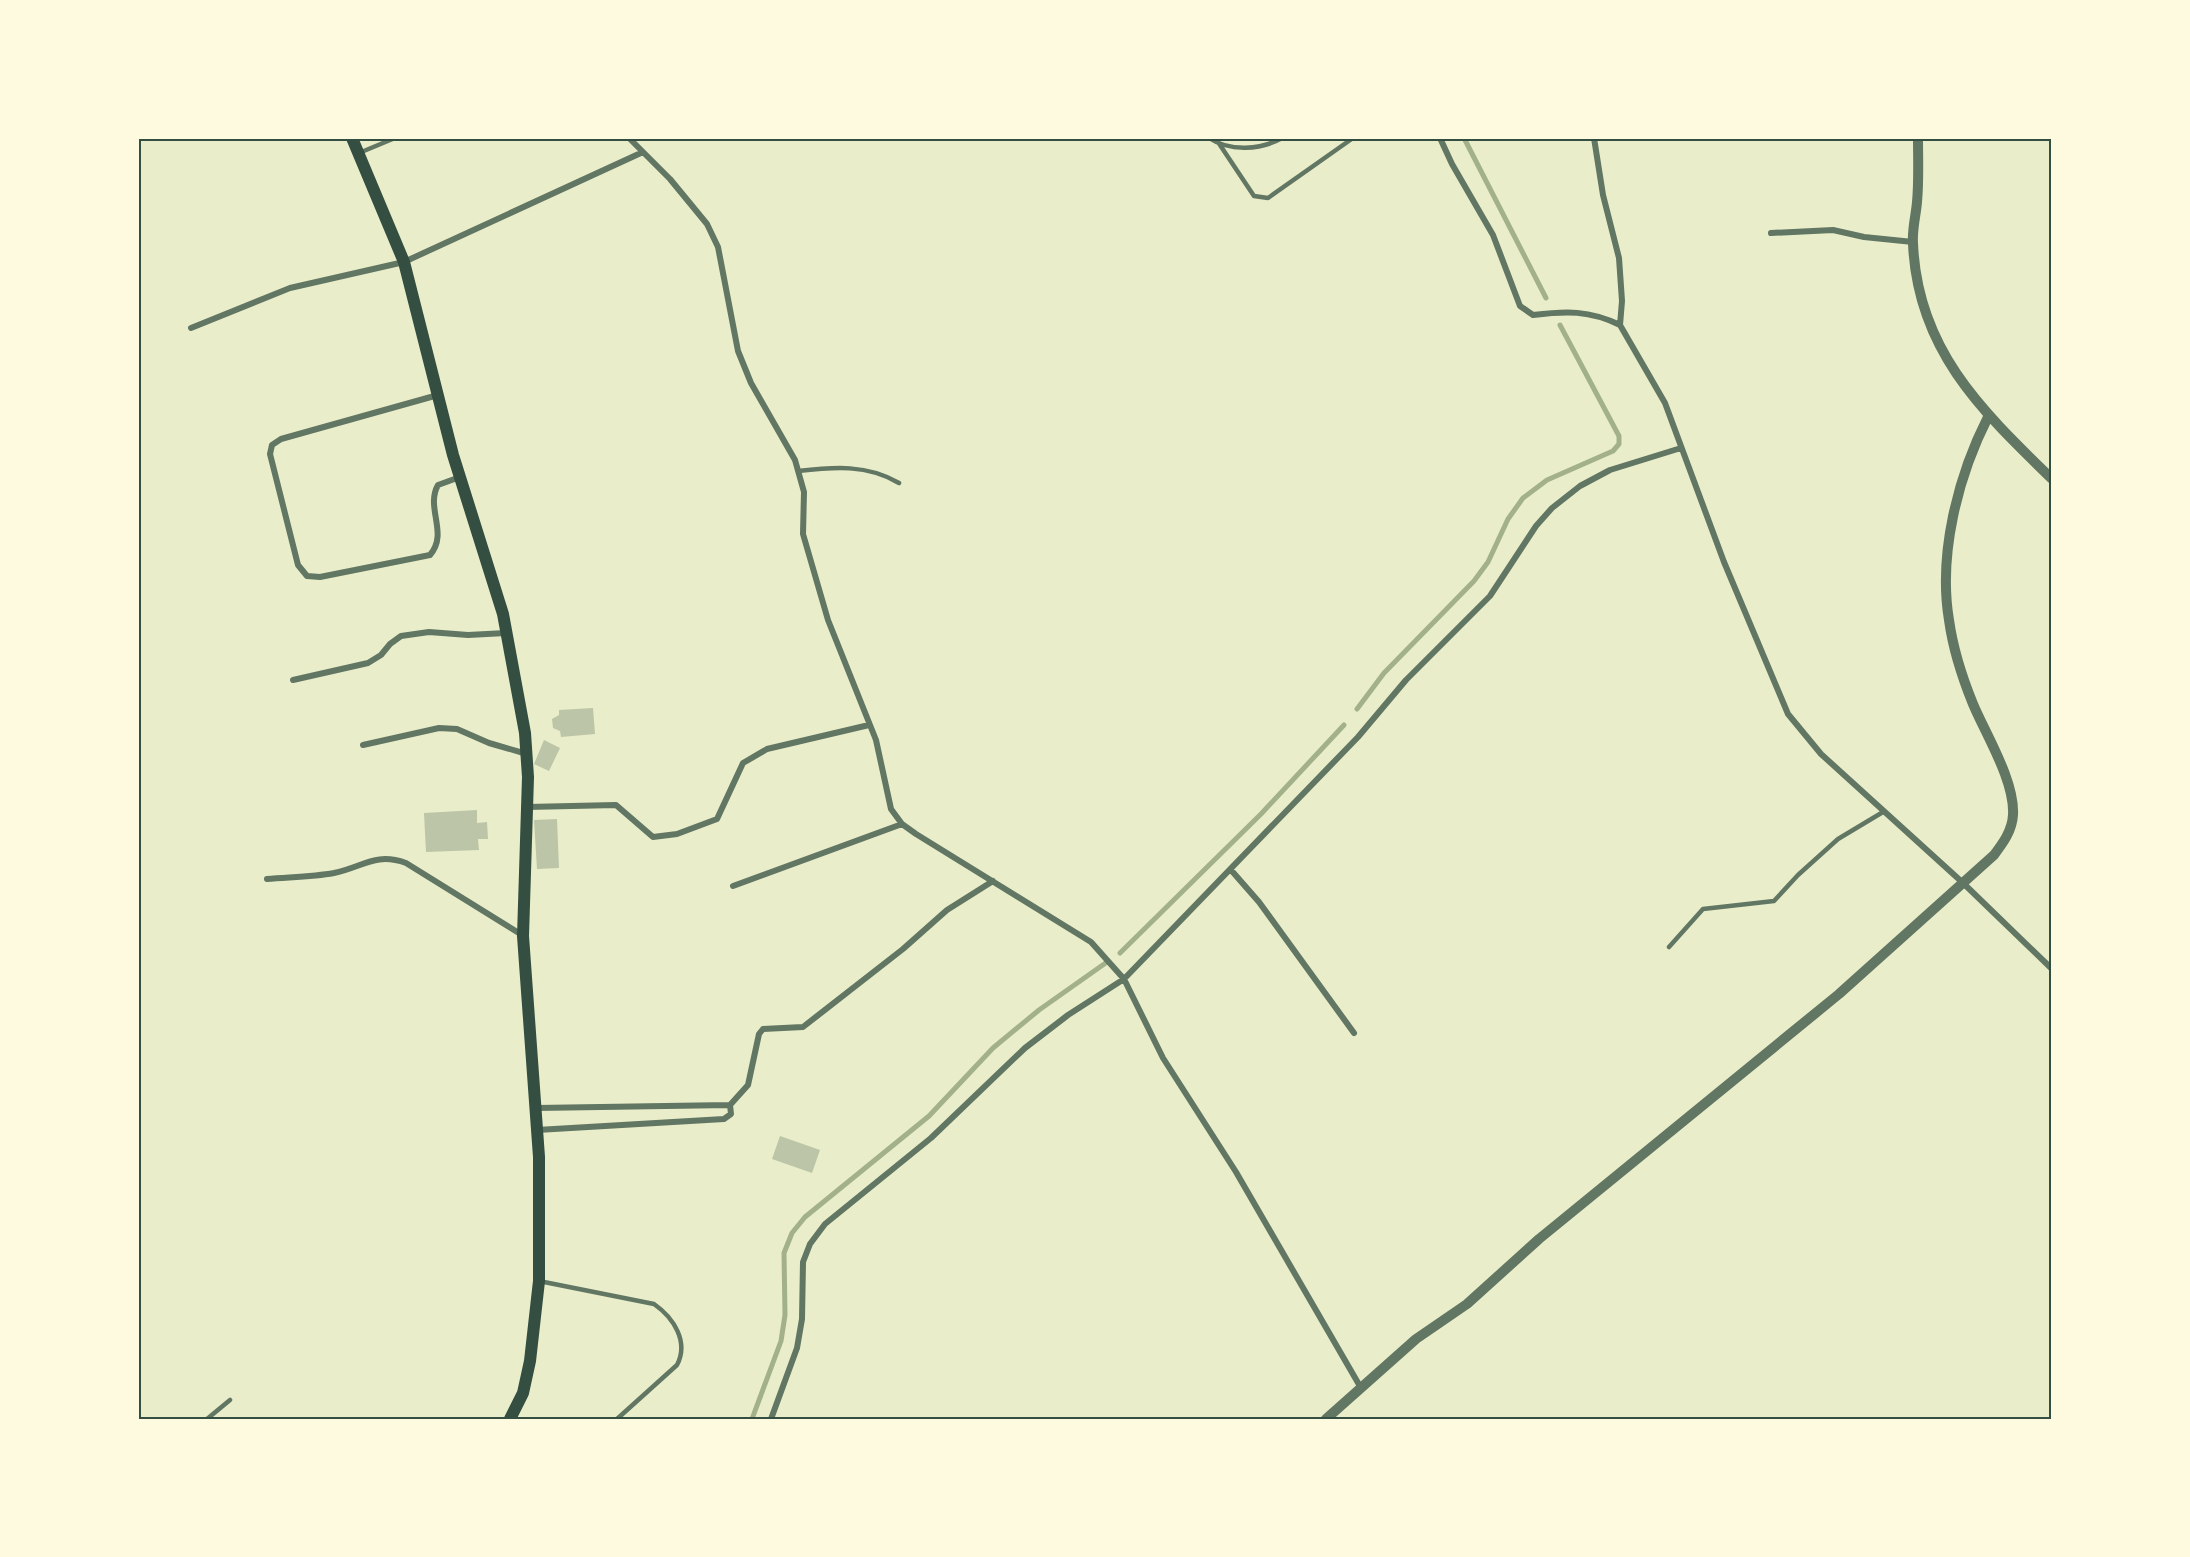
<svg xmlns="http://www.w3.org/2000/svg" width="2190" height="1557" font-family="Signika,sans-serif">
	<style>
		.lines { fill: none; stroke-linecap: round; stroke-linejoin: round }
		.stream { stroke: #a3b18a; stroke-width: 5 }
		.building { fill: #bcc5a7 }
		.service { stroke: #617663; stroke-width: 4.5 }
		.minor { stroke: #617663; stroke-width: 6 }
		.tertiary { stroke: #617663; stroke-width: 10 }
		.secondary { stroke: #344e41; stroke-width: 12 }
		.neatline { fill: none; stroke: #344e41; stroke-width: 2 }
	</style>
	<rect width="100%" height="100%" fill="#e9edc9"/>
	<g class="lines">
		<path class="stream" d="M1464,138l82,160
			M1357,709l27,-36 90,-92 14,-19 20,-43 15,-21 24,-18 66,-29 6,-7v-8l-59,-111
			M1120,953l141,-139 83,-89
			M752,1419l29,-78 4,-26 -1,-62 8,-20 13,-16 124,-101 64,-68 46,-38 68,-48"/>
	</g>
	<path class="building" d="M593,708l2,26 -34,3 -1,-6 -7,-3 -1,-9 7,-4v-5z
		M544,740l16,8 -11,23 -15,-7z
		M477,810v13l10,-1 1,17h-10l1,11 -53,2 -2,-39z
		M557,819l2,49 -22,1 -3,-49z
		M780,1136l40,14 -8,23 -40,-14z"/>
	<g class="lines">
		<path class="service" d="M1209,138c21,14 52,12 73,0
			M1218,142l36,54 14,2 85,-60
			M359,153l36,-15
			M798,471c36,-4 69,-7 101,12
			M1669,947l34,-38 71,-8 24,-26 40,-36 45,-27
			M539,1281l115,23c20,14 35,38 23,61l-60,54
			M207,1419l23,-19"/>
		<path class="minor" d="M629,138l41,41 37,45 11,23 20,104 13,32 44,77 9,32 -1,42 25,86 48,120 15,69 11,15 14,10 175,108 33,37 39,79 73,114 125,216
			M1440,138l12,26 41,71 27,71 13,9c33,-4 56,-5 87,10
			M1594,138l9,57 16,63 3,43 -2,24 45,78 59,159 64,152 33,40 141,128 90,87
			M1771,233l62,-3 31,7 49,5
			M191,328l99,-40 114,-26 239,-110
			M438,395l-157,44 -9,6 -2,9 28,111 9,11 13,1 110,-22c19,-22 -5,-47 8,-70l22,-8
			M293,680l75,-17 13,-8 9,-11 11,-8 28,-4 39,3 38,-2
			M363,745l76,-17 18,1 32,14 38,11
			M527,807l89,-2 37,32 24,-3 40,-15 26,-56 24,-14 102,-24
			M1231,870l28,32 95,131
			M267,879c22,-2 45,-2 67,-6 29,-6 41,-21 72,-10l116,72
			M733,886l169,-62
			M536,1108l194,-3 18,-20 11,-51 4,-5 40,-2 100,-78 44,-39 46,-29
			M537,1130l187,-11 7,-5 -1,-9
			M771,1419l26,-71 5,-29 1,-57 7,-18 15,-20 106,-86 94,-90 43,-33 56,-36 234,-242 48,-57 84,-84 46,-70 16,-18 28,-22 30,-16 71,-22"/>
		<path class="tertiary" d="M1918,138c0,21 1,43 -1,64 -1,13 -5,27 -4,41 4,106 68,167 139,236
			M1326,1419l90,-80 51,-35 72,-65 300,-245 155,-139c9,-12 18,-24 19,-40 2,-34 -27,-80 -40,-111 -11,-27 -20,-55 -24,-84 -11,-66 9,-144 39,-203"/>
		<path class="secondary" d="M352,138l52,124 49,193 50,159 22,119 3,44 -5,159 16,221v124l-9,80 -7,32 -13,26"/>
	</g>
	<rect width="2190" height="1557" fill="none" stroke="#fefae0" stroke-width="279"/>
	<rect x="140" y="140" width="1910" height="1278" class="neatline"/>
</svg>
